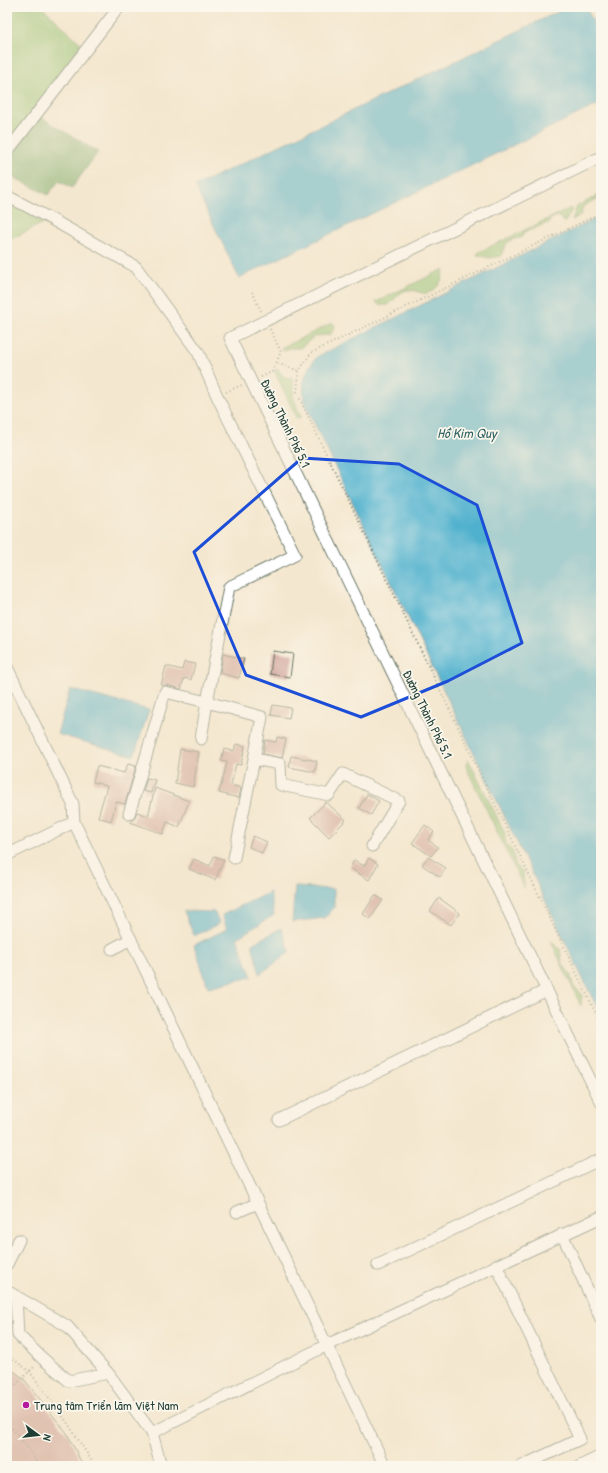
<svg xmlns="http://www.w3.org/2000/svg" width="608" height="1473" font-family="'Patrick Hand',sans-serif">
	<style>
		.green { fill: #92c474; stroke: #588054 }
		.forest { fill: #75aa66; stroke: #4a744d }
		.water { fill: #4fb1ce; stroke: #377781 }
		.building { fill: #ca978f }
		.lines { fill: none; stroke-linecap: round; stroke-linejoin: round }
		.minor-casing { stroke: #6a786a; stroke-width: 13 }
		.path { stroke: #6a786a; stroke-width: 2; stroke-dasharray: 1 3; stroke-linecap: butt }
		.minor { stroke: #fff; stroke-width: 11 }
		.marked { fill: none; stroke: #1d4ed8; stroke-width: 3; stroke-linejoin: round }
		.poi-dot { fill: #b5179e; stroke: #fbf7ec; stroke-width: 1.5 }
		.labels { text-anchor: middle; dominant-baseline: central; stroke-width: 3.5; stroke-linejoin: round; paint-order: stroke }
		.street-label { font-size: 13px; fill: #1f3d34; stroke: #fbf7ec }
		.poi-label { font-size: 13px; fill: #1f3d34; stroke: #fbf7ec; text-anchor: start }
		.water-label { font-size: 14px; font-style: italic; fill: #2d6062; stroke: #fbf7ec }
	</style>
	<rect width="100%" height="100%" fill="#fbf7ec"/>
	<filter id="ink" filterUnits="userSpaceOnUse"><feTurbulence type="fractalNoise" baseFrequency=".025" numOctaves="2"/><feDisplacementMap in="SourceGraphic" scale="8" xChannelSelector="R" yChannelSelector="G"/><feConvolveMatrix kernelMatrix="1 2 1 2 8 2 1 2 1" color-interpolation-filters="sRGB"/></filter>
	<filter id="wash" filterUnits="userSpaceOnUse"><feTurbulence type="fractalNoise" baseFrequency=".012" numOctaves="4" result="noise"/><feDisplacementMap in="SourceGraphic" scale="16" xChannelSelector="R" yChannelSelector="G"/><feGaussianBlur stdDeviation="0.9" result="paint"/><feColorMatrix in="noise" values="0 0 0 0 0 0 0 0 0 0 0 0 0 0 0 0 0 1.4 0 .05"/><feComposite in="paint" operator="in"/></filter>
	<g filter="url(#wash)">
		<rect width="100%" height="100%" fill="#f4e7cf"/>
		<path class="green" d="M7,7h35l45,42 -80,103z
			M601,194v3l-18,9 -2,9 -9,5 5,-14z
			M7,196l44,23 -44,22z
			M571,208l1,1 -7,13 -8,-6 -7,3 -1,4c-9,1 -14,7 -24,8l-4,7c-14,1 -16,6 -20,18l-11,2 -13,-3 2,-3z
			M444,269c-1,10 -6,22 -17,24 -6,1 -13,-4 -19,-3 -8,0 -14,11 -20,15h-9l-3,-3z
			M332,323l3,2 -1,4 -4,6 -15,1 -15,12h-10l-7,3 -2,-3z
			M277,368l7,9 9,2v18l8,20 -4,2 -22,-47z
			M468,759l36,72 2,13 7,8 2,12 8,8 1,16 -58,-121z
			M551,941l9,8 2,14 9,13 2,10 9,8 -1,12z"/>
		<path class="forest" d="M36,114l62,38 -26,36 -13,-7 -11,14 -41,-21v-22z"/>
		<path class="water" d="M568,7h18l15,31v65l-362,175 -44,-92z
			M601,216v800l-297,-614c-2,-20 0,-31 14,-46z
			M70,689l79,21 -15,46 -77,-22z
			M295,887l39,2v19l-9,10 -33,4z
			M270,892l4,23 -37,23 15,39 -44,10 -14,-42 33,-16 -5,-14z
			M184,911l30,1 6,11 -26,13z
			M281,928l9,24 -30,22 -8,-30z"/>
		<g id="blocks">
			<path class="building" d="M273,651l20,3 -3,23 -20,-3z
				M223,654l21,5 -5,19 -19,-5z
				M184,662l11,2 -4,16 -7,-2 -3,11 -14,-4 -6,1 5,-20 16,4z
				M273,705l18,3 -2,10 -18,-3z
				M277,737l9,2 -4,19 -19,-4 2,-14 11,2z
				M236,744l9,2 -4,19 -5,-1 -5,21 10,3 -2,10 -20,-5 8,-31 -6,-1 3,-12 10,2z
				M180,749l19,3 -6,35 -18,-4z
				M291,756l26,5 -2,11 -26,-5z
				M128,764l8,2 -11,38 -9,-2 -5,19 -13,-4 9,-31 -14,-4 4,-16 27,7z
				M147,778l8,2 -4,13 -8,-2z
				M155,788l34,13 -10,26 -12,-5 -4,12 -33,-12 4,-3 3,-7 11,4z
				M367,794l12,7 -8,14 -12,-7z
				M326,802l20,18 -17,17 -19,-19z
				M425,825l9,7 -6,8 10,7 -7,9 -19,-13z
				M253,836l14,6 -5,11 -13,-6z
				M214,856l10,4 -9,20 -26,-11 5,-10 16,7z
				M428,857l18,11 -6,9 -18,-12z
				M369,858l9,6 -9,16 -19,-12 4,-8 10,6z
				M375,895l8,5 -13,19 -7,-5z
				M439,898l21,15 -9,12 -21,-14z
				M7,1366l16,12 44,55 16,33h-76z"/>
		</g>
	</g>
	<g filter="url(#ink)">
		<use href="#blocks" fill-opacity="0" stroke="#6a786a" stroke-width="1"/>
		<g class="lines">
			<defs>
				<path id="minor" d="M7,152l112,-145
					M601,157l-371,181 371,764
					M7,196l44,23 85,48 62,85 19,44 78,159 -66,32 -22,115 55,15 -8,42 26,5 1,21 48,10 14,-21 56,27 -27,45
					M7,667l66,137 1,18 311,644
					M129,814l36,-122 42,10 -6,37
					M7,855l67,-33
					M234,858l20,-99
					M112,949l19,-10
					M279,1120l268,-130
					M237,1212l21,-9
					M562,1234l39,85
					M7,1264l12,-24
					M378,1265l223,-106
					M496,1265l84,174 -58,27
					M7,1291l60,35 41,47 44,60 9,33
					M16,1296l2,39 24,23 27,23 39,-8
					M152,1433l175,-88 274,-128
					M580,1466l21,-10"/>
			</defs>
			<use href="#minor" class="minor-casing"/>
			<path class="path" d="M601,213l-290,140 -12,18 -2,22 304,631
				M252,292l9,19
				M270,329l11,23 -5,11
				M261,377l11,-5 4,-9 23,8
				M226,392l16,-7
				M601,1188v2
				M7,1354l23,18 37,50 28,44
				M7,1393l28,-27
				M7,1422l24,30 7,14"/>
			<use href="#minor" class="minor"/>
		</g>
	</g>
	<path d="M0 0H608V1473H0ZM302,458l97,6 78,41 45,138 -74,38 -87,36 -115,-42 -52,-123z" fill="#f4e7cf" fill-opacity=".55" fill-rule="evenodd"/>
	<path class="marked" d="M302,458l97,6 78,41 45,138 -74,38 -87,36 -115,-42 -52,-123z"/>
	<circle class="poi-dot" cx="26" cy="1405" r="4"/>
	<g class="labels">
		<g class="street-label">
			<text transform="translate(286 423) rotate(64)">Đường Thành Phố 5.1</text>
			<text transform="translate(428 714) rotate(64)">Đường Thành Phố 5.1</text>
		</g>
		<g class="poi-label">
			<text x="34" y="1405">Trung tâm Triển lãm Việt Nam</text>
		</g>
		<g class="water-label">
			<text x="467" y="432">Hồ Kim Quy</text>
		</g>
	</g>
	<rect width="608" height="1473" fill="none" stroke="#fbf7ec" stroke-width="24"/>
	<g transform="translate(38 1435) rotate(105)" stroke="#fbf7ec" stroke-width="3" paint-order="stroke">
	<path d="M0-3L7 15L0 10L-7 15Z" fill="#1f3d34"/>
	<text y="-6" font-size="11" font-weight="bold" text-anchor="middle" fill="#1f3d34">N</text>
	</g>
</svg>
